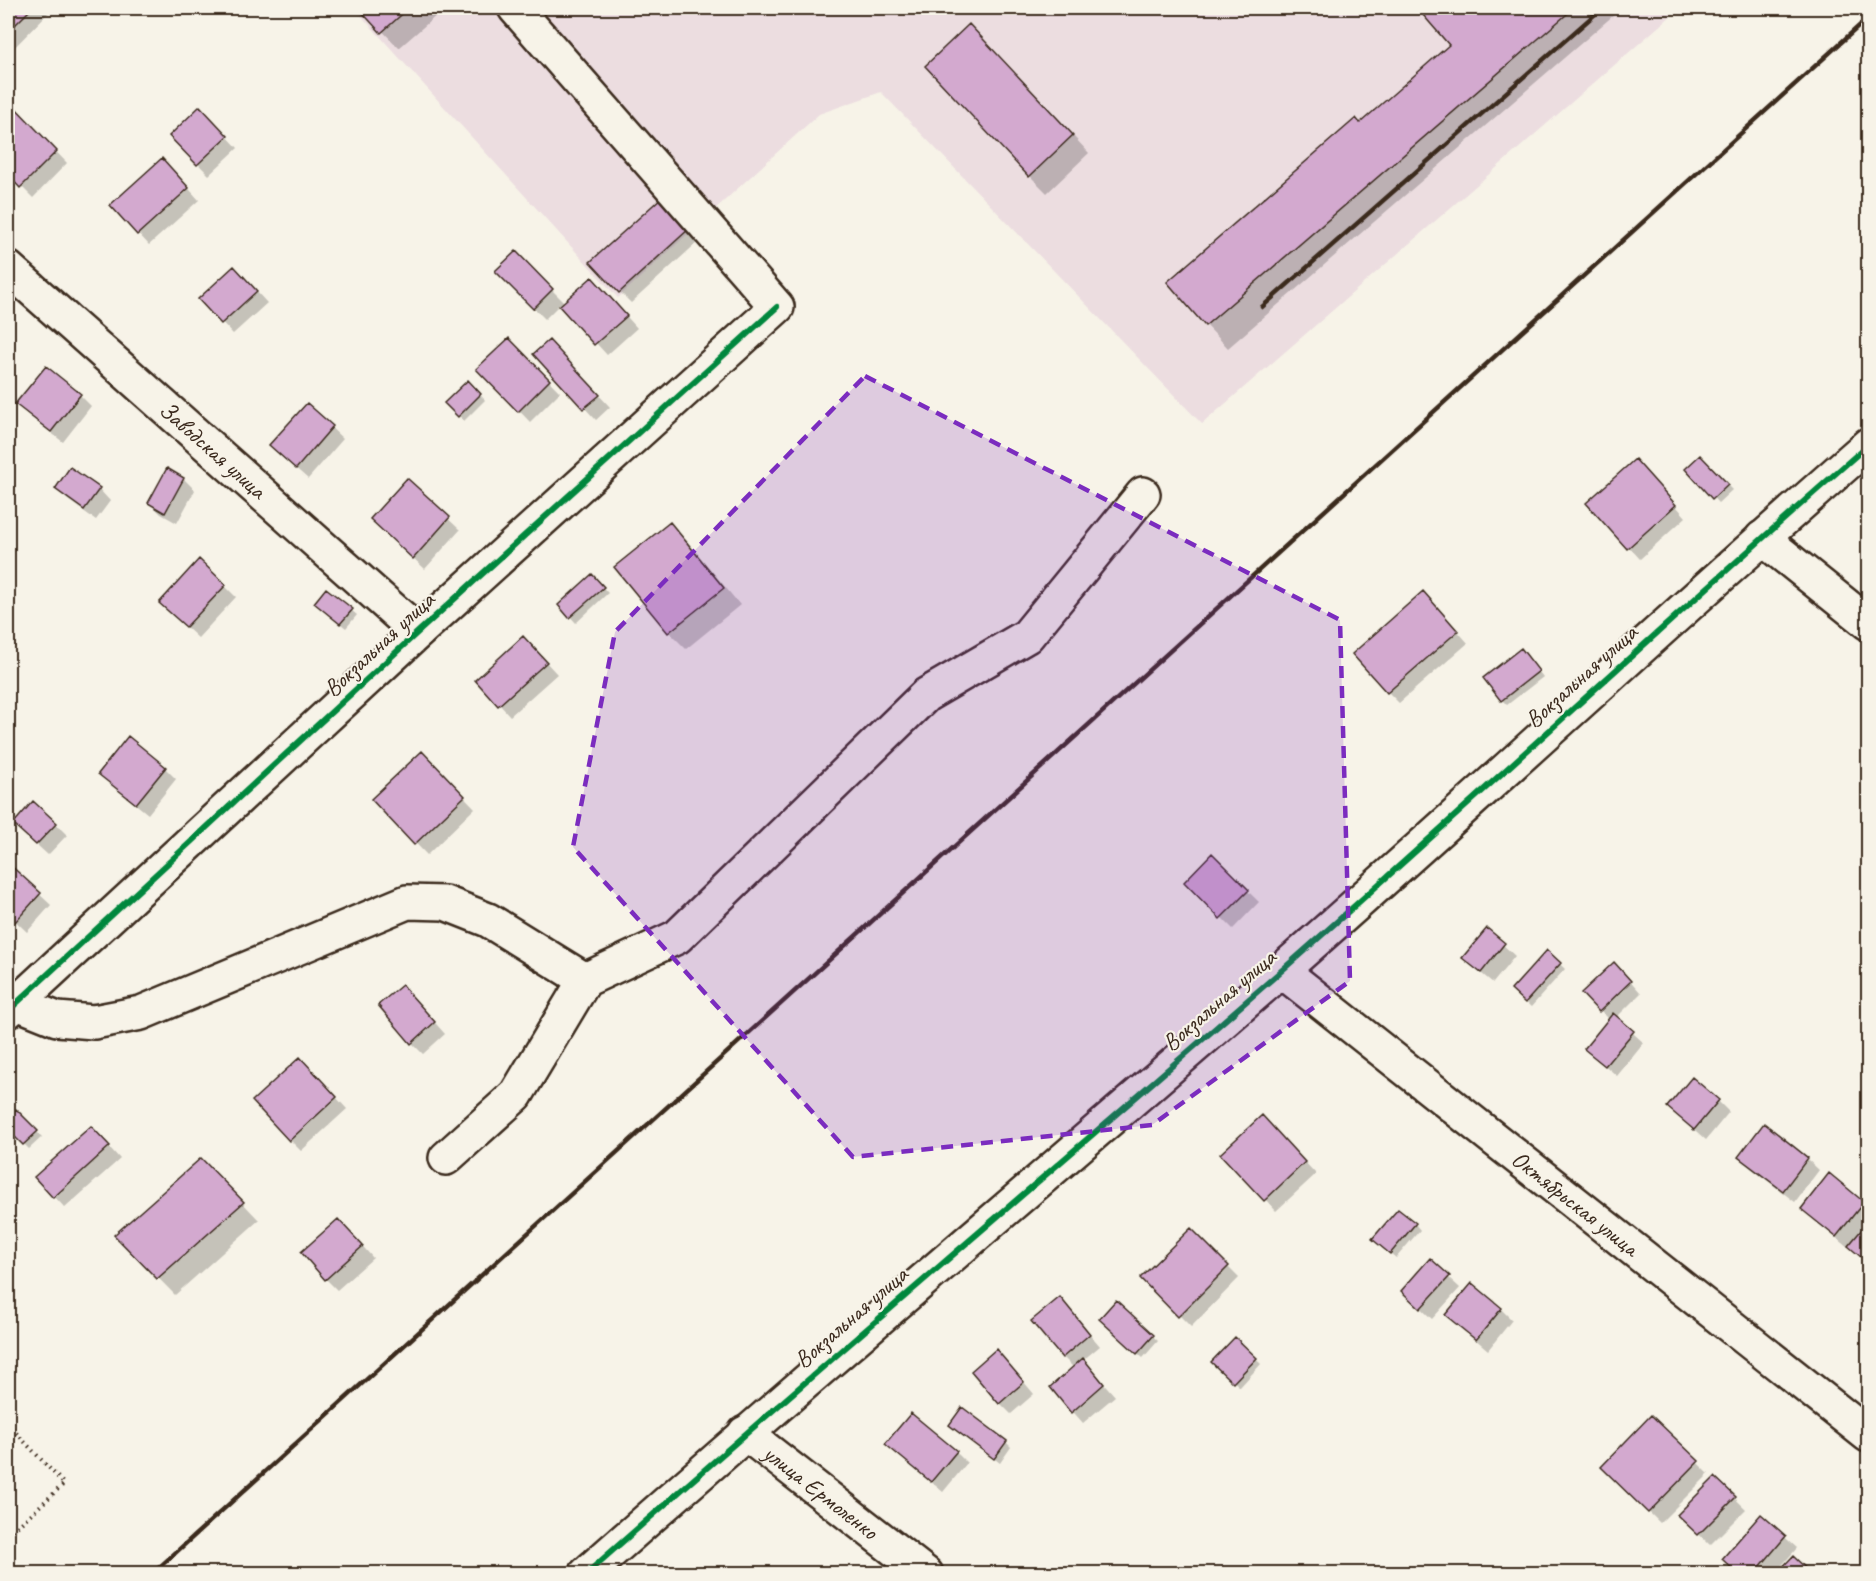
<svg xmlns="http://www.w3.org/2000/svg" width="1876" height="1581" font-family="Caveat,sans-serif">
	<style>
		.built { fill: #ecdde0 }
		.shadow { fill: #0003 }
		.building { fill: #d3a9cf; stroke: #3b2a1e; stroke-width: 1.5 }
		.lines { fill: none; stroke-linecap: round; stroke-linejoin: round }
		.minor-casing { stroke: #3b2a1e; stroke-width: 38 }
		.path { stroke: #3b2a1e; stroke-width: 4; stroke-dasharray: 1.5 4.5; stroke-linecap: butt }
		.minor { stroke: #f7f3e8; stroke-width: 33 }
		.rail { stroke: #3b2a1e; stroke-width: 4.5 }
		.cycleway-casing { stroke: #f7f3e8; stroke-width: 10 }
		.cycleway { stroke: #00873e; stroke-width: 6 }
		.marked { fill: #7b2cbf; fill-opacity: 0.2; stroke: #7b2cbf; stroke-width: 4.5; stroke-dasharray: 12 8; stroke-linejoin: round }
		.labels { text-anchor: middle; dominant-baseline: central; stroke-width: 4.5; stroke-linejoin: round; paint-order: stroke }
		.street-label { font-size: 24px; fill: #3b2a1e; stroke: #f7f3e8 }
	</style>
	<rect width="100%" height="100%" fill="#f7f3e8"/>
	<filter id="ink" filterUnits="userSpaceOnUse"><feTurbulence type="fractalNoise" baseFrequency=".0167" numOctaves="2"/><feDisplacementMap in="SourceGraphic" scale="12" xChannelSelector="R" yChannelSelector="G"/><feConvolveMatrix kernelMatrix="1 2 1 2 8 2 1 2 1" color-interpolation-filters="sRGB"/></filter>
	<g filter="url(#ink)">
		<path class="built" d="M354,8h1326l-478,416 -321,-332 -62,22 -201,184z"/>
		<path class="shadow" d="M8,8h42l2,1 -44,45z
			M360,8h85l-46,40z
			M1419,8h203l-394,340 -22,-23 -37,-43 191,-158 91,-79z
			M986,43l103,110 -42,40 -17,-17z
			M8,102l59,61 -34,35 -25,-25z
			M211,119l27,29 -29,27 -38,-39z
			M173,171l26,29 -50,45 -37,-40z
			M662,199l38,41 -69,63 -11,-11z
			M516,254l49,49 38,-13 34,38 -30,27 -47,-51 -15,15 -48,-48z
			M245,279l22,24 -34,31 -33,-35z
			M509,340l51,52 -30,30 -51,-53z
			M560,353l50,54 -14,13 -61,-66z
			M468,382l17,18 -21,21 -17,-18z
			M80,395l11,11 -28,36 -35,-27 -11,-11z
			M307,405l36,34 -35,40 -25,-22z
			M1700,457l32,33 -14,13 -31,-34z
			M168,470l16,9 11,11 -18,33 -16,-9 -11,-11z
			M1646,473l40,44 -46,42 -51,-56z
			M407,480l53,50 -35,39 -42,-39z
			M57,489h42l11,12 -14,19 -28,-20z
			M670,524l17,17 53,64 -54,44 -17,-17z
			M592,576l16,17 -32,30 -16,-18z
			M225,586l11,11 -38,41 -26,-24z
			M1434,604l34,39 -69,60 -11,-11z
			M321,608l30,2 6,5 -11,13z
			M534,649l23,25 -47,42 -33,-36z
			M1526,655l17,22 -36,28 -5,-5z
			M422,753l53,55 -48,47 -54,-56z
			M165,768l11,11 -28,35 -36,-29z
			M56,824l11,11 -19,20 -22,-20z
			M1212,856l47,46 -26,27 -47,-47z
			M8,865l43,40 -24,27 -19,-18z
			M1487,930l28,26 -22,27 -17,-14z
			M1547,952l18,17 -34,38 -13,-12z
			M1625,975l16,18 -25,25 28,25 -27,33 -31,-27 24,-29 -27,-27z
			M413,998l32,36 -22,20 -11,-11z
			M311,1070l36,39 -46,42 -11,-11z
			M1718,1101l11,11 -23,28 -37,-33z
			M16,1111l26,26 -13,12 -21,-21v-8z
			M1273,1128l43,46 -40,37 -11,-12z
			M102,1139l18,20 -55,49 -11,-12z
			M1740,1157l67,2 12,11 -24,32 -44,-34z
			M1829,1175l39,33v55l-19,-18 -1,2 -34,-27 -11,-12z
			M218,1177l41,43 -84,75 -59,-60z
			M1415,1224l5,6 -24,28 -17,-14z
			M1191,1230l48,48 -48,49 -49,-49z
			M350,1232l23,26 -36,32 -11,-11z
			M1448,1277l12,11 -28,31 -18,-17z
			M1060,1299l40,47 -17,14 32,36 -32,27 -31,-35 22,-20 -11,-11z
			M1116,1302l42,39 -15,17 -42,-39z
			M1501,1309l11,11 -24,30 -41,-35z
			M1235,1339l26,25 -21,23 -27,-25z
			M1007,1362l27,32 -23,20 -11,-11z
			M1651,1417l58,57 -49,49 -57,-56z
			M951,1425l55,17 5,5 -11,16z
			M887,1444l69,8 11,11 -24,29z
			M1715,1479l31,30 -36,36 -31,-30z
			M1761,1516l36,32 -21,24 2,2h-39z"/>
		<path class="building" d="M8,8h24l-24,24z
			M358,8h51l-28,25z
			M1417,8h157l-369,318 -38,-44 189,-164 4,5 89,-78z
			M969,24l104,111 -44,42 -104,-111z
			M8,100l49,51 -37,37 -12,-13z
			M200,106l28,30 -31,29 -28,-29z
			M162,158l27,30 -52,47 -27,-30z
			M662,197l28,31 -71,65 -29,-31z
			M516,251l37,38 -20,20 -38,-38z
			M234,266l23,25 -36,33 -23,-25z
			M592,277l35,39 -33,29 -35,-39z
			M509,338l41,42 -32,32 -42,-43z
			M549,340l51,55 -17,14 -50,-55z
			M46,366l35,28 -30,38 -36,-28z
			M468,380l13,14 -23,23 -14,-14z
			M307,403l26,23 -37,43 -27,-24z
			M1700,455l28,29 -16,15 -27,-30z
			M1635,459l41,46 -49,44 -41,-46z
			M70,467l30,21 -16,22 -29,-21z
			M167,468l17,10 -19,35 -17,-10z
			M407,478l43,39 -37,42 -43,-40z
			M670,522l54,66 -56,45 -54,-66z
			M199,559l27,26 -40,42 -27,-24z
			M592,574l12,13 -35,31 -11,-13z
			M326,588l27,21 -13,15 -26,-21z
			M1423,591l35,40 -71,62 -35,-39z
			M523,636l24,26 -49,44 -23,-26z
			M1521,648l18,23 -38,30 -18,-23z
			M128,736l38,31 -30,37 -38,-30z
			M422,751l43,45 -51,49 -43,-46z
			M33,801l24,22 -21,22 -23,-21z
			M1212,853l37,37 -29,29 -36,-37z
			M8,863l33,30 -26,29 -7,-7z
			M1487,928l18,15 -24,30 -19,-15z
			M1547,950l14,13 -36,40 -14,-13z
			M1614,962l17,19 -32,31 -18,-19z
			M402,985l33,37 -24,22 -33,-39z
			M1613,1013l21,18 -29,35 -21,-17z
			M300,1057l37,40 -48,44 -37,-40z
			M1692,1077l27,23 -25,30 -27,-23z
			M16,1109l22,22 -15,14 -15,-15v-12z
			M1262,1115l43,47 -41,39 -44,-47z
			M1764,1123l44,35 -25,33 -45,-34z
			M91,1126l19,20 -57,52 -19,-21z
			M201,1158l43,44 -87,77 -43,-44z
			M1829,1173l35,29 -28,35 -35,-28z
			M1398,1209l18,14 -26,31 -18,-15z
			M338,1219l25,27 -38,34 -24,-28z
			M1868,1222v41l-20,-17z
			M1191,1228l38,38 -51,51 -38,-39z
			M1430,1258l20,18 -30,33 -19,-18z
			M1472,1283l30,25 -26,32 -31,-25z
			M1060,1297l30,37 -28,24 -31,-37z
			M1116,1300l38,35 -17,19 -38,-35z
			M1235,1337l22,21 -24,25 -22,-21z
			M996,1349l28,33 -25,22 -28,-33z
			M1083,1358l21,26 -33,29 -21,-26z
			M962,1407l45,34 -13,18 -45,-34z
			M911,1413l46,38 -26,31 -46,-38z
			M1651,1415l48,46 -51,52 -47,-46z
			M1715,1477l21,20 -38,38 -21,-20z
			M1761,1514l25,22 -32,38h-16l-16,-15z
			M1793,1556l19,18h-36z"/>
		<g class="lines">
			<defs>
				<g id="minor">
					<path id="s1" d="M8,268l410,364"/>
					<path d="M1762,538l106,85"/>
					<path id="s2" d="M1282,971l586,464"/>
					<path d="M17,1003l40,16 37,3 47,-9 266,-111 38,1 43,17 97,60"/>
					<path d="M8,1011l410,-379 359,-325 -262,-299"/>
					<path d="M446,1158l70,-63 69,-115 92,-43 249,-242 101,-59 116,-142"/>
					<path id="s3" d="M745,1433l181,141"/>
					<path d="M586,1574c229,-203 464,-401 694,-602 198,-174 390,-354 588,-527"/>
				</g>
			</defs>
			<use href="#minor" class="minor-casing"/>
			<path class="path" d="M8,1424l56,60 -56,51"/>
			<use href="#minor" class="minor"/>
			<path class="rail" d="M1262,307l340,-299
				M152,1574l1716,-1556"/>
			<defs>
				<path id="cycleway" d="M8,1011l410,-379 359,-325
					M586,1574c229,-203 464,-401 694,-602 198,-174 390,-354 588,-527"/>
			</defs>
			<use href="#cycleway" class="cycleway-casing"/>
			<use href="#cycleway" class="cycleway"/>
		</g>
	</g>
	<path class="marked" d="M865,376l475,244 10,361 -198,144 -299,32 -280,-310 42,-215z"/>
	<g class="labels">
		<g class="street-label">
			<text stroke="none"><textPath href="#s1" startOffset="274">Заводская улица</textPath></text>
			<text transform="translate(379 644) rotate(-43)">Вокзальная улица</text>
			<text transform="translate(1581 676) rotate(-42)">Вокзальная улица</text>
			<text transform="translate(1219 1000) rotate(-41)">Вокзальная улица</text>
			<text stroke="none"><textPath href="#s2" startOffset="374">Октябрьская улица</textPath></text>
			<text transform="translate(851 1317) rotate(-41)">Вокзальная улица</text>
			<text stroke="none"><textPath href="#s3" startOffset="96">улица Ермоленко</textPath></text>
		</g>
	</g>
	<rect width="1876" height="1581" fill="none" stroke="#f7f3e8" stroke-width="30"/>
	<rect x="15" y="15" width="1846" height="1551" fill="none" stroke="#3b2a1e" stroke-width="2" filter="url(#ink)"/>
</svg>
